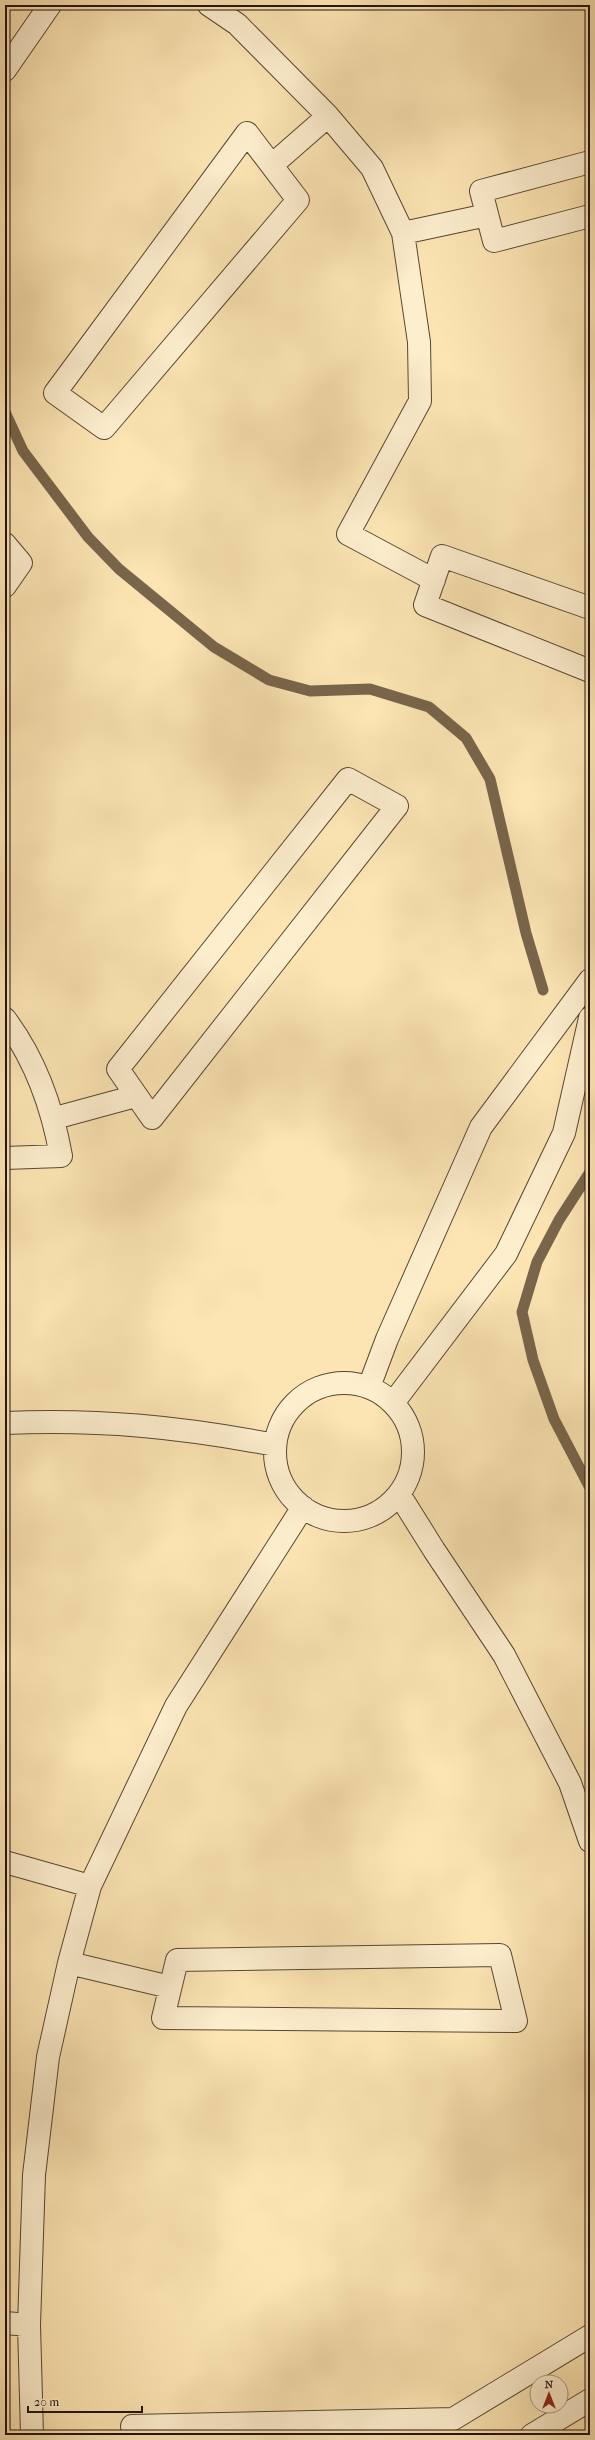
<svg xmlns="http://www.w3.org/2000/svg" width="595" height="2440" font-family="'IM FELL French Canon',serif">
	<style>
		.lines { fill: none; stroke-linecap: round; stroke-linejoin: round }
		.stream { stroke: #78654b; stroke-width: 11 }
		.street-casing { stroke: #584732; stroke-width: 24 }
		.street { stroke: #fdeece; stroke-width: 22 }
	</style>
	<rect width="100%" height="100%" fill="#fce5b3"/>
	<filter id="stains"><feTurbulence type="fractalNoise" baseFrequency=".005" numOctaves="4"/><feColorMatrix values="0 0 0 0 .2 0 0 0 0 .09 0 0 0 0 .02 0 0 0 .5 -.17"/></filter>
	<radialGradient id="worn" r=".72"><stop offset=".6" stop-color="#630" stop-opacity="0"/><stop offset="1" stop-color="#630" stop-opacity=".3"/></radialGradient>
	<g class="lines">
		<path class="stream" d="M5,412l18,39 65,86 31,32 95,78 55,33 41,11 60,-2 59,18 37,31 24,41 36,154 17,57
			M590,1172l-31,48 -22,42 -15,50 11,48 21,59 36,69"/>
		<defs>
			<path id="street" d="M209,5l28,19 91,92 44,52 31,65 16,109 1,59 -72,133 86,46
				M5,70l45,-65
				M247,133l51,67 -194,228 -49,-35z
				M590,162l-109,29 13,50 96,-25
				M272,165l56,-49
				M403,233l84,-18
				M5,544l16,19 -16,23
				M590,608l-148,-52 -17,49 165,66
				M348,779l49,27 -245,312 -34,-49z
				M5,1019c31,41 47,87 56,137l-56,2
				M55,1118l81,-22
				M275 1452a69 69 0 1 1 138 0a69 69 0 1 1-138 0Z
				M369,1387l18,-48 94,-212 109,-147
				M393,1403l113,-149 58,-121 26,-115
				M5,1423c95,-4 176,4 270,22
				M399,1494l35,56 70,105 66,128 20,58
				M5,1862l85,24
				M500,1955l16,66 -353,-3 14,-58z
				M69,1963l101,24
				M5,2323l24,2
				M32,2435l-3,-110 5,-150 14,-118 21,-94 21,-77 86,-180 127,-199
				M133,2435l-1,-9 321,-7 137,-83
				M532,2435l58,-35"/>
		</defs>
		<use href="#street" class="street-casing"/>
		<use href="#street" class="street"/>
	</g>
	<rect width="595" height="2440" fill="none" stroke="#fce5b3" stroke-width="20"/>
	<rect x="6" y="6" width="583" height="2428" fill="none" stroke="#221207" stroke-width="2"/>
	<rect x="10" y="10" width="575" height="2420" fill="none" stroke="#221207"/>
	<g transform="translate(549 2394)"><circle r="19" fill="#fdeece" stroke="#a5967e"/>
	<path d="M0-3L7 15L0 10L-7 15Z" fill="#8f2418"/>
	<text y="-6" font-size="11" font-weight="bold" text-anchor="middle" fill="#221207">N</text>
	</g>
	<path d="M28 2406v6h114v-6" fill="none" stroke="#221207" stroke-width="2"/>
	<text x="34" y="2406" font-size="12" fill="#221207" stroke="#fdeece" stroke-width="3" paint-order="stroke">20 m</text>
	<rect width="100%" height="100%" filter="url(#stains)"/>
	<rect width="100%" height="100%" fill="url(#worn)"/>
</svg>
